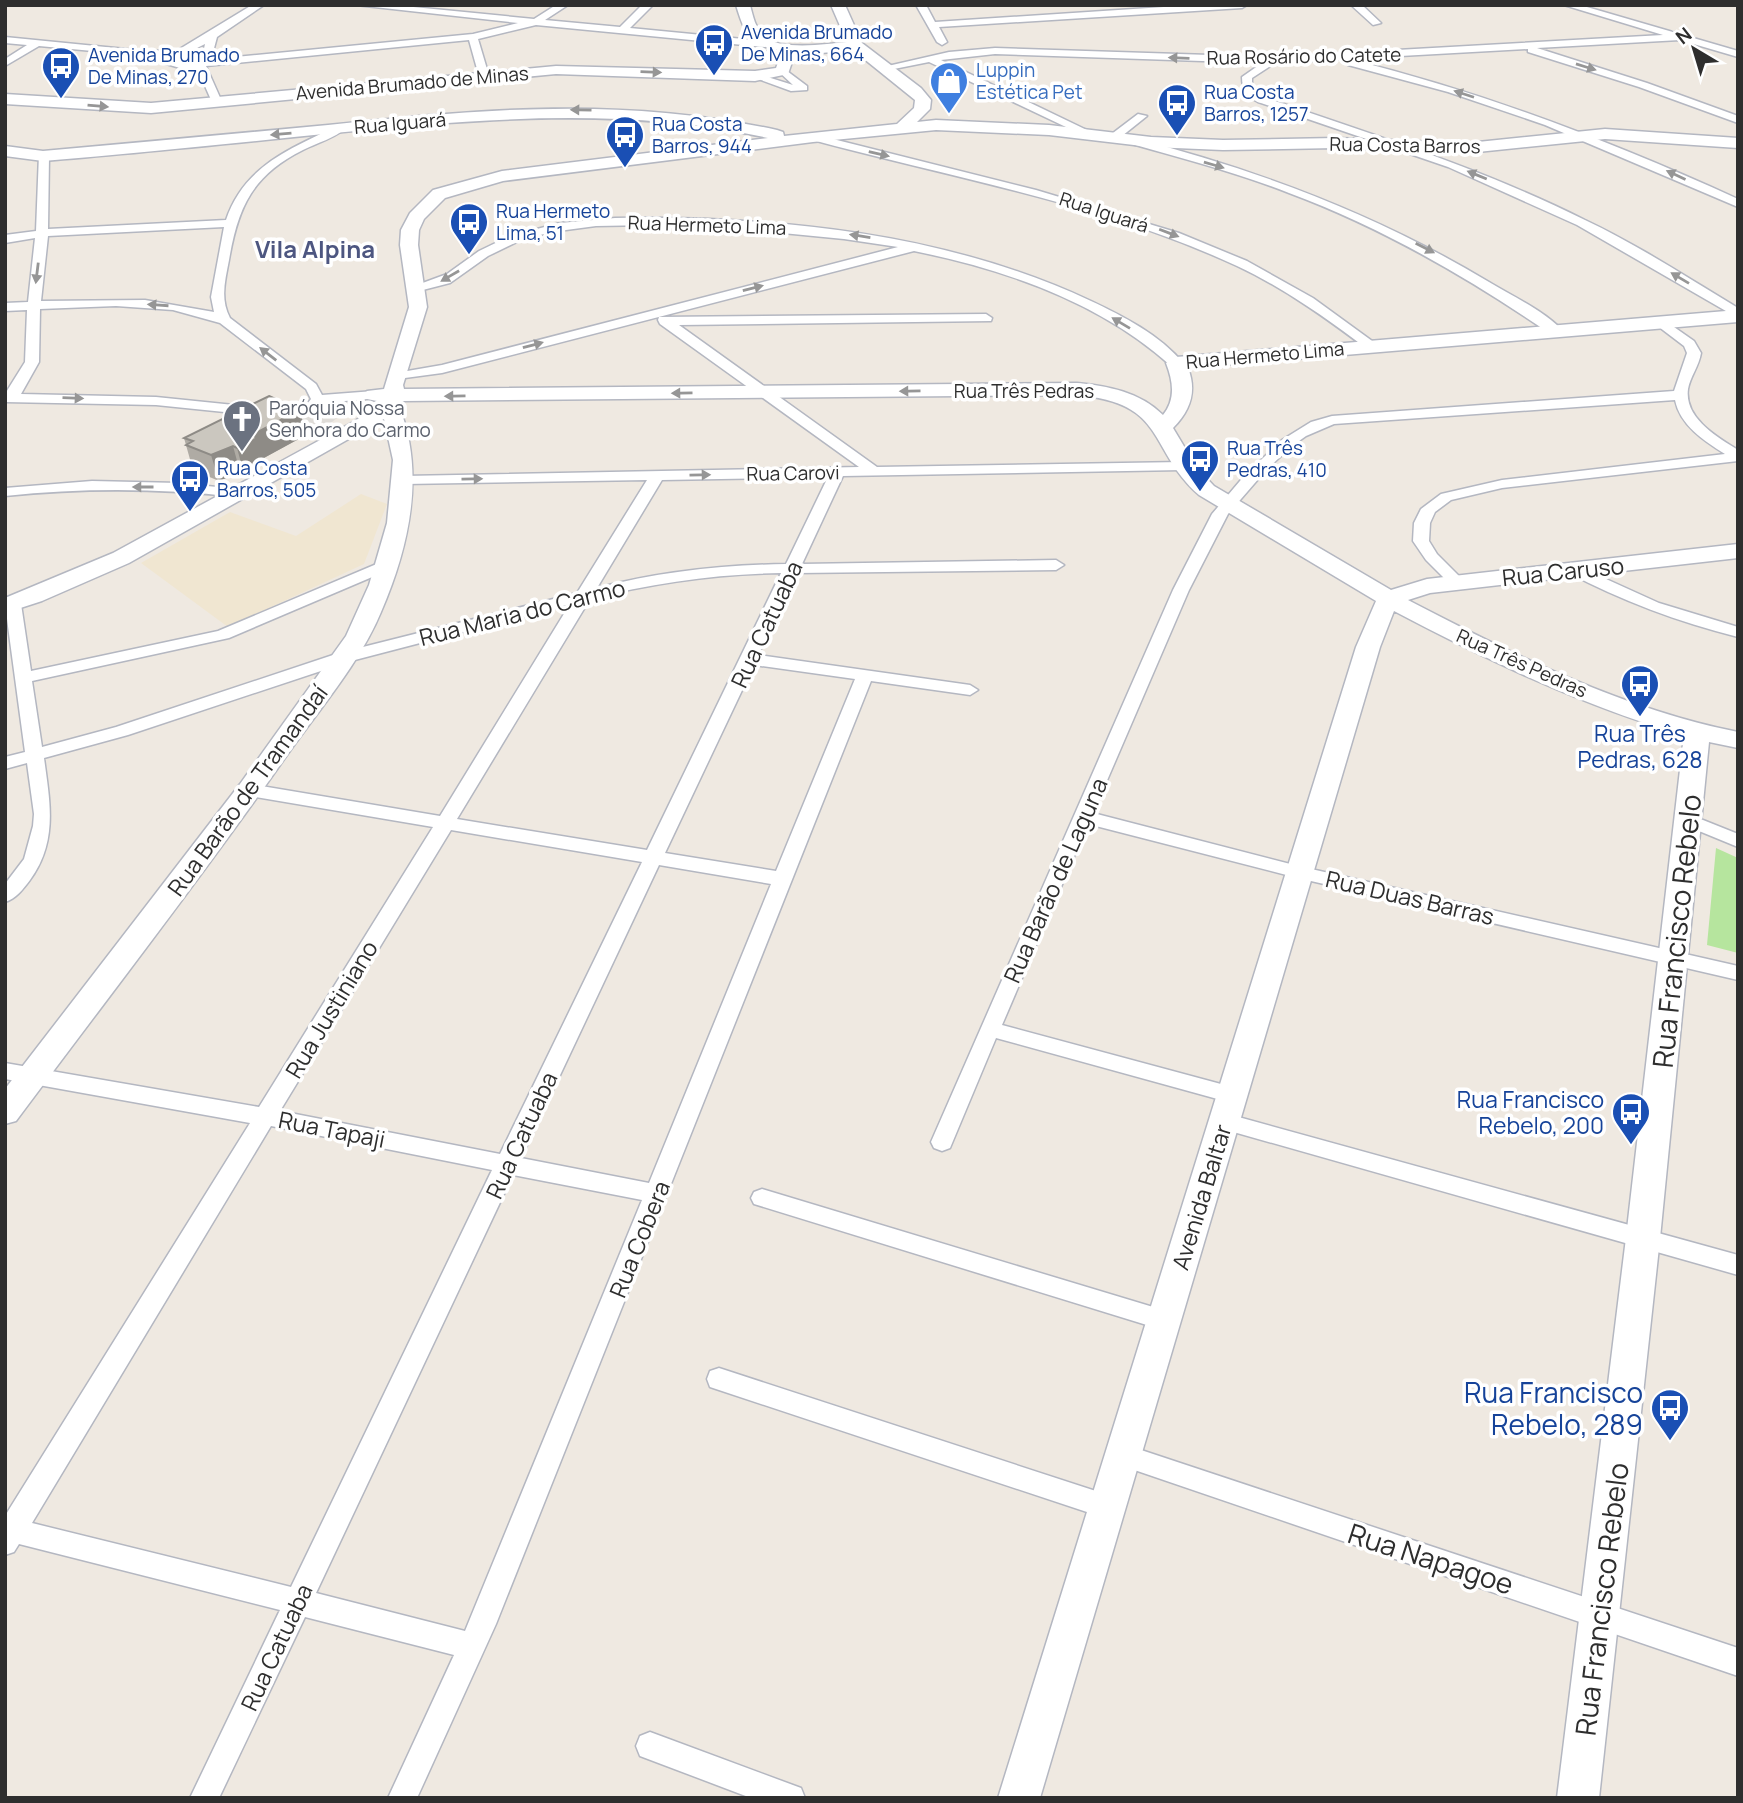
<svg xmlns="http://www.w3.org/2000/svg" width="1743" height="1803" font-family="Manrope,sans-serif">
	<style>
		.education { fill: #f0e6d1 }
		.green { fill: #b6e59e }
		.plaza { fill: #dfdcd8 }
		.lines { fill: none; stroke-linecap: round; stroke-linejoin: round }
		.street-casing { stroke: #b4b7c1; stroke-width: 3 }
		.secondary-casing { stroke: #b4b7c1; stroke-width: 3 }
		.street { fill: #fff; fill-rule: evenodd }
		.secondary { fill: #fff; fill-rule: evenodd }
		.wall { fill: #afaba4 }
		.shaded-wall { fill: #8e8b86 }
		.building { fill: #cbc7bf; stroke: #8e8b86; stroke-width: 2 }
		.oneway { fill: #969696 }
		.labels { text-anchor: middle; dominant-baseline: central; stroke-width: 7; stroke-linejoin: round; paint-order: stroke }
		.far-transit-label { font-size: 19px; fill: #164399; stroke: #fff; text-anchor: start }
		.far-street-label { font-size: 19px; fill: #2e2e2e; stroke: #fff }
		.far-shop-label { font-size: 19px; fill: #366cbe; stroke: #fff; text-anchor: start }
		.far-worship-label { font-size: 19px; fill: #5b616d; stroke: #fff; text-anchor: start }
		.street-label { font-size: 23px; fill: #2e2e2e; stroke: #fff }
		.transit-label { font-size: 23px; fill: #164399; stroke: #fff }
		.far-district-label { font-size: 24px; font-weight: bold; fill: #4d5680; stroke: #fff }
		.near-street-label { font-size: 28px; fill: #2e2e2e; stroke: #fff }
		.near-transit-label { font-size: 28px; fill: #164399; stroke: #fff; text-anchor: end }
	</style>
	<rect width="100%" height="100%" fill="#efe9e1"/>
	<path class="education" d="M361,494l26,10 -23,60 -136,63 -87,-64 89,-51 66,24z"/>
	<path class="green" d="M1716,848l22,10v95l-31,-8z"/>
	<path class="plaza" d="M322,408l22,4 -24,20 -35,-13z"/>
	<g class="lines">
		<defs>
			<path id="street" d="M252,5h12l-47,32 -4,15 4,4 -2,3 258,-25 45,-11 -162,-18h37l141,14 22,-14h12l-23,15 75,7 22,-22h11l-23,23 135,13 5,3 -5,3 -229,-22 -58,14 11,37 -5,3 -5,-3 -10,-36 -263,26 16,36 -5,3 -5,-3 -15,-34h-17l-24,-7 1,-4 -118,-11 -34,20v-7l22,-14 -22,-2v-6l141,14 32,-1zM205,44l-2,9 3,3c-14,11 -28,6 -44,1l21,-2z
				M916,5h10l9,17 259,-17h53l-5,3 -303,19 8,15 -5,3 -5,-3z
				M1351,5h11l19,18 -8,2z
				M1564,5h16l158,46v6l-58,-17 -143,8 110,35 91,33v7l-99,-36 -111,-35v-3l-253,14 -23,15v9l14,11c108,37 217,71 319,122 53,25 103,58 153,88v10l-161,-93 -129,-58 -190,-65c-11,-6 -16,-12 -16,-25l20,-14 -267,-9 -54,6 152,73v4l-4,1 -160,-76 -45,9 -5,-3 70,-16 46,-4 277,9 391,-22z
				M769,50h29l5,3 -5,3 -33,-1 -1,-2z
				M1352,60c134,33 261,82 386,139v8l-193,-82 -97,-33 -100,-27v-4z
				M783,68l24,18v4l-16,1 -41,-15 5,-3 38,12 -15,-14z
				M1138,114l9,2 -30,24h-8v-4z
				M337,126l9,2c-11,10 -29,15 -43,22 -50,25 -65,56 -74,110 -4,21 -9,39 1,58l86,66 6,11 52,-4 7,4 -2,3 -57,5 -4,6 -34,9 -128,-13 -151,-3v-8l20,-32 2,-52 -22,1v-8l23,-1 7,-64 -30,5v-8l31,-4 3,-77 10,2 -1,73 178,-9c18,-54 64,-71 111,-94zM224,227l-13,70 3,15 -69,-12 -104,1 7,-65zM116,306l57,4 47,13 86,66 5,10 -3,4 -24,7 -128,-13 -135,-3 18,-32 1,-53z
				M813,134l223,56 143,43 68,28 66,37 66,48 -7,4 -5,-1c-41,-31 -83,-61 -130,-83 -135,-63 -285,-88 -428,-127l-1,-2z
				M1129,137c127,32 247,77 360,145 23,14 56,29 75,50l-2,3h-10c-83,-57 -169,-107 -263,-142 -53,-21 -109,-35 -164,-51l-2,-2z
				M615,218c160,-2 329,14 476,83 32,15 69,34 92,62l-7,4 -5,-1c-69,-63 -167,-97 -257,-115l-472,122 -52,7v-6l52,-9 456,-118 -54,-8 -91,-9 -101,-5 -56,1 -45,6 -32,9 -31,15 -38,27 -35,9 -6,-4 38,-14 32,-23 31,-15 50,-13z
				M986,314l6,4 -1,3 -312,4 198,142 305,-5 7,4 -7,4 -339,6 -41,88 254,-4 8,5 -8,5 -259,3 -39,82 212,30 8,5 -8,5 -99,-14 -375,943 -79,174h-29l66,-143 -149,-38 -86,181h-29l90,-188 -261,-66 -5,8 -9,3v-39l245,-393 -245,-44v-16l254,44 174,-280 -184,-31 -9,-6 9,-6 191,32 130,-212 -219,57 -223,74 -84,23c6,45 14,83 -14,122 -7,9 -14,19 -25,22v-18l19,-25 9,-33 1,-12 -7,-51 -22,6v-12l20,-5 -20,-148 8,-5 8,5 10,67 187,-40 161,-68 6,-2 8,5 -2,3 -162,69 -197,43 10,66 74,-20 223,-74 238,-60 70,-113 -243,4 -7,-4 7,-4 455,-9 -199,-143 -2,-4 1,-3zM828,477l-42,87c-64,1 -128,8 -189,24l65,-108zM781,573l-134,277 -190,-31 133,-220c62,-16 127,-25 191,-26zM754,665l101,14 -79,192 -111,-18zM451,830l191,32 -142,292 -220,-43zM659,865l112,19 -122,299 -128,-25zM271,1126l221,44 -201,417 -259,-64zM513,1175l129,25 -177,431 -149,-38z
				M1664,320l30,21 7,12c-2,13 -11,24 -13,36 -4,29 29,48 50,61v11l-236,27 -51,12 -16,12 -5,11 -1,18 8,13 29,29 -8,5 -6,-2 -26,-26 -13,-19 1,-18 7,-14 20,-15 61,-14 223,-26c-21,-13 -45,-29 -50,-54l-341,24 -28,12 -14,10 -25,23 -39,45 -39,76 -96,223 205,53 440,100v14l-440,-102 -210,-54 -86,201 230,62 8,2 3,6 -3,6 -8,2 -236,-65 -46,110 -8,3 -8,-3 -3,-6 242,-552 39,-76 33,-39 37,-35 29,-18 21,-6 342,-25 13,-38 -3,-7 -25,-19v-6z
				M92,481l87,2 57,6 7,4 -7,4c-77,-9 -153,-9 -231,-1v-8z
				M1573,564l86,39 79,24v10c-60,-15 -116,-36 -171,-65l-2,-3z
				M1688,814l50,20v13l-56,-23 -3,-4 3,-4z
				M1224,1113l514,142v20l-522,-148 -3,-6 3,-6z
				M762,1189l401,121 8,3 4,7 -4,7 -8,3 -409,-126 -3,-6 3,-6z
				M719,1368l389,127 9,4 4,8 -4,8 -9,4 -389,-129 -9,-3 -3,-8 3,-8z
				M1123,1444l615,204v28l-624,-213 -4,-8 4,-8z
				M650,1732l151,56 4,10h-54l-111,-42 -4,-10 4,-10z"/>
			<path id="secondary" d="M736,5h14c3,11 5,23 14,31 15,15 63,8 83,6l-16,-37h14l17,38 59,45 10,12 -1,9 -13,13 19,-2 113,5 102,12 72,3 113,-2 132,5 137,-14 133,9v10l-133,-9 -137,14 -132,-5 -113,2 -72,-3 -102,-12 -113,-5 -123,12 -310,39 -58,17 -21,21 -5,11 -1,15 9,62 -24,78 1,4 673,-6c31,3 63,9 86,32 13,-16 10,-34 3,-52l10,-6 562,-47v12l-550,46c9,23 3,42 -15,60l24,40 17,18 177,104 36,-11 311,-35v14l-308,35 -22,7c104,54 214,109 330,132v16l-29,-6 -49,496 -61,560h-42l69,-560 58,-503c-101,-29 -197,-75 -290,-124l-14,36 -340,1151h-42l358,-1151 20,-46 -177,-106c-52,-46 -31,-92 -122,-100l-674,6 -4,5c27,68 10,141 -18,206 -21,51 -64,100 -96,146 -86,123 -179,242 -269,363l-11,3v-35l235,-305 106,-148 23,-51 18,-62 6,-63 -9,-41 -255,144 -87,38 -37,12v-15l108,-45 242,-132 27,-19 -15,-3 -3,-4 3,-4 17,-2 25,-82 -9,-62 1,-15 9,-17 23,-23 69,-19 266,-33c-144,-32 -288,-19 -434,-5 -97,10 -194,20 -291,28l-38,-5v-10l38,5c95,-8 190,-17 285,-26 156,-16 294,-29 449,5l6,2 1,4 113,-12 17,-16 1,-8 -62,-50 -42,4 -19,8 -4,12 -33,7 -199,-7 -405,39 -146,-9v-10l146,9 405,-37 199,5 21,-3 4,-11 11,-5c-37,-5 -44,-10 -55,-47z"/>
		</defs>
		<use href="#street" class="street-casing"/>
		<use href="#secondary" class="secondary-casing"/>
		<use href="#street" class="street"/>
		<use href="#secondary" class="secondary"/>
	</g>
	<path class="wall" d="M306,435l-44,24 2,4 -20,11 -4,-2 -21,9 -26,-11 -9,-32z"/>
	<path class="shaded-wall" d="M300,410l6,25 -44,24 2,4 -20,11 -7,-26 15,-13z
		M233,446l7,26 -21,9 -8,-26z"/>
	<path class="building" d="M269,396l31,14 -48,25 5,3 -20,10 -4,-2 -22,9 -25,-10 7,-4 -9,-3z"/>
	<defs><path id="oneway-solid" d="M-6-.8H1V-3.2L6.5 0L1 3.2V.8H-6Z" transform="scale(1.75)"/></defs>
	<g class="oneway">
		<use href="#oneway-solid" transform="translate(1179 58) rotate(-178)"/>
		<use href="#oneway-solid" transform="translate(1586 67) rotate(17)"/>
		<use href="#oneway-solid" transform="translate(651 72) rotate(2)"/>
		<use href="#oneway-solid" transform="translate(1464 94) rotate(-162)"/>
		<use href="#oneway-solid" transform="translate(98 106) rotate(5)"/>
		<use href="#oneway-solid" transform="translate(581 110) rotate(-179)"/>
		<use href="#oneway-solid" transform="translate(281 134) rotate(175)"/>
		<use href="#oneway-solid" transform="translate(879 154) rotate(13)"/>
		<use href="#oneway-solid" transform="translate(1214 165) rotate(16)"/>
		<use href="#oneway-solid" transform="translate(1477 175) rotate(-158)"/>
		<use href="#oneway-solid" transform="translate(1676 175) rotate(-155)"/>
		<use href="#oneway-solid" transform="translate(1169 233) rotate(21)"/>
		<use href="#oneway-solid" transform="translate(860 236) rotate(-171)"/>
		<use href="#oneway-solid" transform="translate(1425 248) rotate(27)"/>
		<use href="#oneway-solid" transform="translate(37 273) rotate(97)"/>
		<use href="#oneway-solid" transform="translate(450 276) rotate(150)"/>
		<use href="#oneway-solid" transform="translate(1680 278) rotate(-149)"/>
		<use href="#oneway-solid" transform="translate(753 288) rotate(-14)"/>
		<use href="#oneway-solid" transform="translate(158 305) rotate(-176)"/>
		<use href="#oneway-solid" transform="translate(1121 323) rotate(-149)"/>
		<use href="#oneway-solid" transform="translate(533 345) rotate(-15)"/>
		<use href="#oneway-solid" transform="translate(268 354) rotate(-142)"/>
		<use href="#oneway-solid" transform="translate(910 391) rotate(179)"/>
		<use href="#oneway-solid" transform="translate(682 393) rotate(179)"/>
		<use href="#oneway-solid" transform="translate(455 396) rotate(179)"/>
		<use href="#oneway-solid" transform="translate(73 398) rotate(2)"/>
		<use href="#oneway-solid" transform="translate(700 475) rotate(-1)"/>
		<use href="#oneway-solid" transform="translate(472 479) rotate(-1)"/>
		<use href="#oneway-solid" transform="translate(143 487) rotate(180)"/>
	</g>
	<defs>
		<symbol id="bus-pin" viewBox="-11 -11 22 30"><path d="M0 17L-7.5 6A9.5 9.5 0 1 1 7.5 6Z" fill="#1a4fb4" stroke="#fff"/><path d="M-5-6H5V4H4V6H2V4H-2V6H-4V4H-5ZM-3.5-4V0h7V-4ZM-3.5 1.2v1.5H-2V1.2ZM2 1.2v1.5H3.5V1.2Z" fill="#fff"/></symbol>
		<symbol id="shop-pin" viewBox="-11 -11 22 30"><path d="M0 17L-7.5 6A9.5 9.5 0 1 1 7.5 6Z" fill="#3f7fe0" stroke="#fff"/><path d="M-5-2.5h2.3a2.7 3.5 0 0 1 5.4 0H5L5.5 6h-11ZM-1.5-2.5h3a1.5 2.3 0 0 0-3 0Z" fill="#fff"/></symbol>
		<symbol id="church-pin" viewBox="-11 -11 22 30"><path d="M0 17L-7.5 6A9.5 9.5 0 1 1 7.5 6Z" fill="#6b7280" stroke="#fff"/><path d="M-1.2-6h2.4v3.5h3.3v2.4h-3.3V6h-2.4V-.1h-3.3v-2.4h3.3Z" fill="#fff"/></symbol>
	</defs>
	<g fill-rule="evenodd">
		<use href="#bus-pin" x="692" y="21" width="44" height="60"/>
		<use href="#bus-pin" x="39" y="44" width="44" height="60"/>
		<use href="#shop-pin" x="927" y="59" width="44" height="60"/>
		<use href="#bus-pin" x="1155" y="81" width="44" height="60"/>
		<use href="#bus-pin" x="603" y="113" width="44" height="60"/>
		<use href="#bus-pin" x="447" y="200" width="44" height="60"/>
		<use href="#church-pin" x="220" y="397" width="44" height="60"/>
		<use href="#bus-pin" x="1178" y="437" width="44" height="60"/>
		<use href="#bus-pin" x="168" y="457" width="44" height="60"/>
		<use href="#bus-pin" x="1618" y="662" width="44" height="60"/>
		<use href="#bus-pin" x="1609" y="1090" width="44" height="60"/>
		<use href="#bus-pin" x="1648" y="1386" width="44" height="60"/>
	</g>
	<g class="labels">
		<g class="far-transit-label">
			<text x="741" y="32">Avenida Brumado<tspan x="741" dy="22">De Minas, 664</tspan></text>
			<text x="88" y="55">Avenida Brumado<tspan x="88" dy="22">De Minas, 270</tspan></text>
			<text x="1204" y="92">Rua Costa<tspan x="1204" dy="22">Barros, 1257</tspan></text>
			<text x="652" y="124">Rua Costa<tspan x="652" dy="22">Barros, 944</tspan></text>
			<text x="496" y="211">Rua Hermeto<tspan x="496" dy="22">Lima, 51</tspan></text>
			<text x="1227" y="448">Rua Três<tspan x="1227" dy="22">Pedras, 410</tspan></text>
			<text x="217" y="468">Rua Costa<tspan x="217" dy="22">Barros, 505</tspan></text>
		</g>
		<g class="far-street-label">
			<text transform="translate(1304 56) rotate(-1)">Rua Rosário do Catete</text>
			<text transform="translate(412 83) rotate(-5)">Avenida Brumado de Minas</text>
			<text transform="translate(400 123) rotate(-5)">Rua Iguará</text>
			<text transform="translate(1405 145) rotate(1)">Rua Costa Barros</text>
			<text transform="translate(1104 212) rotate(18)">Rua Iguará</text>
			<text transform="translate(707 225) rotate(2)">Rua Hermeto Lima</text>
			<text transform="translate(1265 355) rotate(-5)">Rua Hermeto Lima</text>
			<text x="1024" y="391">Rua Três Pedras</text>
			<text transform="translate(793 473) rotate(-1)">Rua Carovi</text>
			<text transform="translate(1522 663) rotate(24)">Rua Três Pedras</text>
		</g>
		<g class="far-shop-label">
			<text x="976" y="70">Luppin<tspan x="976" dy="22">Estética Pet</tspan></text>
		</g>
		<g class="far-worship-label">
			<text x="269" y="408">Paróquia Nossa<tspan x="269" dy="22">Senhora do Carmo</tspan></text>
		</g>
		<g class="street-label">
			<text transform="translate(1563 571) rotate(-6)">Rua Caruso</text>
			<text transform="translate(522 612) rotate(-14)">Rua Maria do Carmo</text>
			<text transform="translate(766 624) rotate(-65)">Rua Catuaba</text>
			<text transform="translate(247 790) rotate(-54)">Rua Barão de Tramandaí</text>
			<text transform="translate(1055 880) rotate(-66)">Rua Barão de Laguna</text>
			<text transform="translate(1410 897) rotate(13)">Rua Duas Barras</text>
			<text transform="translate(331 1009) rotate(-59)">Rua Justiniano</text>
			<text transform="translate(332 1129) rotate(11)">Rua Tapaji</text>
			<text transform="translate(521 1135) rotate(-65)">Rua Catuaba</text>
			<text transform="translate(1201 1197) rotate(-73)">Avenida Baltar</text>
			<text transform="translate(639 1239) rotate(-68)">Rua Cobera</text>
			<text transform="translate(276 1647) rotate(-65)">Rua Catuaba</text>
		</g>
		<g class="transit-label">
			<text x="1640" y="733">Rua Três<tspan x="1640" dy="26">Pedras, 628</tspan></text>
			<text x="1604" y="1099" text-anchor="end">Rua Francisco<tspan x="1604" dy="26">Rebelo, 200</tspan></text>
		</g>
		<g class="far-district-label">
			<text x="315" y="248">Vila Alpina</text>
		</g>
		<g class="near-street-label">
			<text transform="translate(1676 931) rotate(-84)">Rua Francisco Rebelo</text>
			<text transform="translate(1431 1558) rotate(18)">Rua Napagoe</text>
			<text transform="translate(1601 1599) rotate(-83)">Rua Francisco Rebelo</text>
		</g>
		<g class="near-transit-label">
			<text x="1643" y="1392">Rua Francisco<tspan x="1643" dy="32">Rebelo, 289</tspan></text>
		</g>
	</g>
	<rect width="1743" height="1803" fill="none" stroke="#2e2e2e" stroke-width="14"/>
	<g transform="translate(1694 49) rotate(322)" stroke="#ffffff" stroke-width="5" paint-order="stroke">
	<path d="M0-5L12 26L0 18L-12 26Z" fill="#2e2e2e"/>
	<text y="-10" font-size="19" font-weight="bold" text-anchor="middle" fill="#2e2e2e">N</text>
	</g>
</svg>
